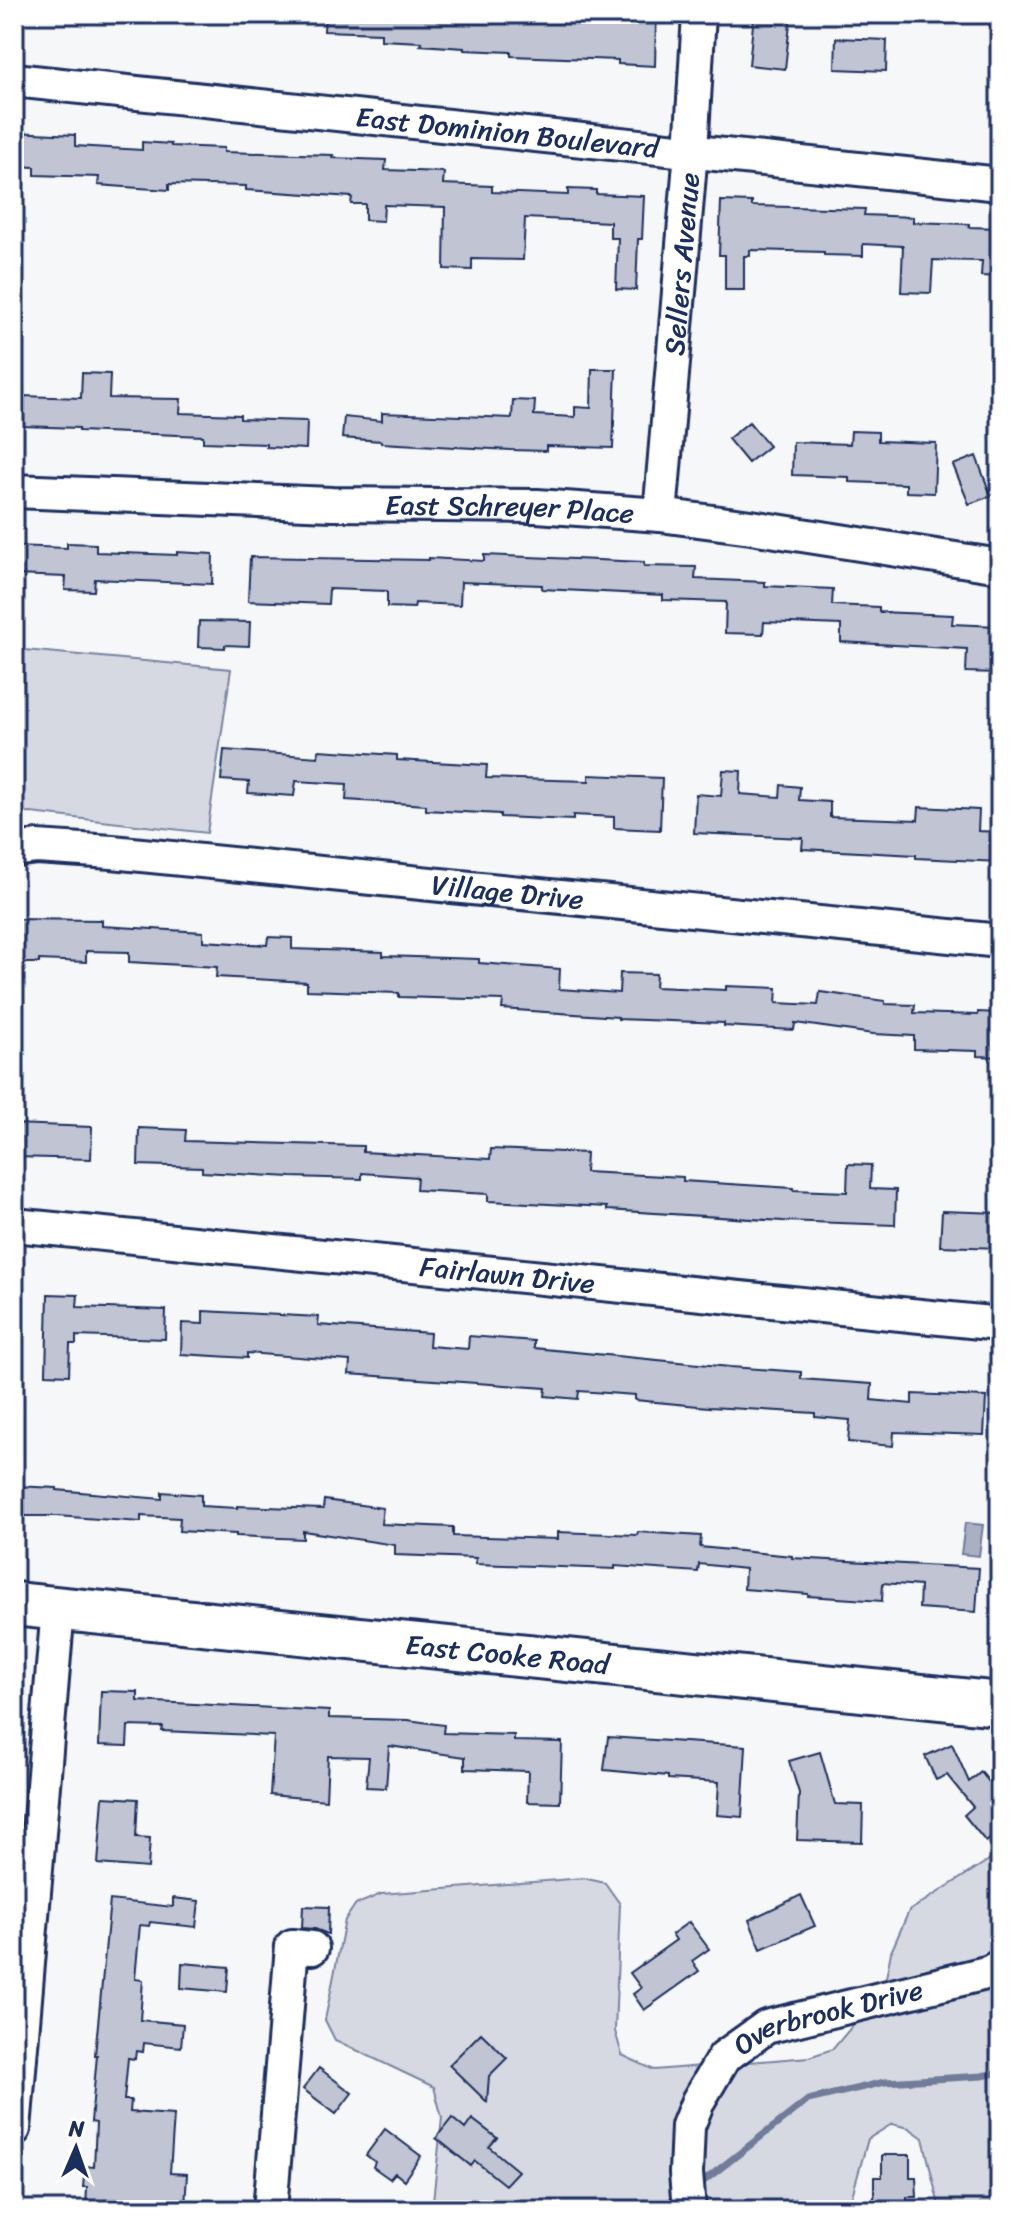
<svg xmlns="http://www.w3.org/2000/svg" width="1014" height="2224" font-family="Sriracha,sans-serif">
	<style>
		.green { fill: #d6d9e2; stroke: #7884a0; stroke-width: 2 }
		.water { fill: #a9b0c1; stroke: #707c99; stroke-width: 2 }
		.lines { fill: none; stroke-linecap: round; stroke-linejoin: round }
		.stream { stroke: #707c99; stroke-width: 7 }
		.building { fill: #c0c4d3; stroke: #1b2f5e; stroke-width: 2 }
		.minor-casing { stroke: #1b2f5e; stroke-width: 38 }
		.major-casing { stroke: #1b2f5e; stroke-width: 48 }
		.minor { stroke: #fff; stroke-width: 32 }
		.major { stroke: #fff; stroke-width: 42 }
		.labels { text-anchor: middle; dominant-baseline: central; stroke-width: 7; stroke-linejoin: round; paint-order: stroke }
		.street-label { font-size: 28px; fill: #1b2f5e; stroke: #fff }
	</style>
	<rect width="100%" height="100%" fill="#f6f7f9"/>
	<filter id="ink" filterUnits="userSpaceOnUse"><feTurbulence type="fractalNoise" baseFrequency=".0125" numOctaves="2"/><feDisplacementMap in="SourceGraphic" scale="16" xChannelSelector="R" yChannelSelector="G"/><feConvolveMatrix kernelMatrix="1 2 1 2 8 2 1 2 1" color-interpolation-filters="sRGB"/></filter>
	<g filter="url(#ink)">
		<path class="green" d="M14,649l217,20 -24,164 -176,-20 -17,1z
			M1000,1853v357h-60l-17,-72 -14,-10 -17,-4 -24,15 -16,57 1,14h-421l10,-92 -8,-31 -99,-47 -10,-20 20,-100 10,-15 26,-11 202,-16 22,5 15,21 -5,127 7,24 32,15 155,-13 24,-8 51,-61 7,-36 18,-41z"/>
		<path class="water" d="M965,1523l18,2 -4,31 -18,-2z"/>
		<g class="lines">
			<path class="stream" d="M695,2188l113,-88 77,-18 97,-6 18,-4
				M665,2210l14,-10"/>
		</g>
		<path class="building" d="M325,14h84v2l56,2v-4l107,3v-3h35v3l49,1 -1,48 -37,-2v-4l-107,-4v-4l-47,-2v-2l-44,-3 1,-3 -40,-2v-7l-57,-2z
			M754,14h37l-6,55 -36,-4z
			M836,38l51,2 -1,31 -51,-2z
			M14,132l61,3v11l67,4v-8l29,2v2l53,2v4l109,3 -1,3 54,2 -1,10 59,2 -1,12 49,2v6l76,3v-6l28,1v4l48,2 -2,43h-4l-2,51 -20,-1 2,-51h-8v-16l-85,-4 -2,42 -51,-1v11l-28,-1 1,-62 -61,-2 -1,16 -18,-1v-16h-14l1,-7 -106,-7v-4l-77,-2v6l-30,-2 -41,-3 1,-8 -64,-2v-8l-21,-1z
			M721,201l31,1v4l113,3 -1,6 49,2v5l56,2v3l31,1v49l-19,-1 1,-15 -49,-1 -2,33 -30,-1 2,-46 -40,-2v12l-39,-1v-3l-74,-2v6h-6v34h-19v-35h-6z
			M592,369h24l-3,79 -67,-2v5l-35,-1 -130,-7v-2l-39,-3 2,-21 38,4v-8l130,5 1,-18 22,1 -1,14 41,2v-10l16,1z
			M82,373l28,1 -1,24 72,1 -1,14 60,2v4l67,2 -1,28 -40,-2v-3l-63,-2v-6l-124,-5v-3l-58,-2 2,-30 58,2z
			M749,422l20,24 -21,17 -20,-24z
			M851,431l27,1v9l58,2 -2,50 -28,-1v-8l-57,-2v-5l-57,-2 1,-33 57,2z
			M976,456l15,40 -22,8 -16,-39z
			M67,543l29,1v8l81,3v-3l36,2 -1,30 -117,-5 -1,12 -29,-1 1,-13 -52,-2v-29l53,2z
			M484,555l160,7v4l52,1 -1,12 70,3v4l68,3 -1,16 47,2v5l74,3 -1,9 46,2 -1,47 -31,-1 1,-23 -126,-7v-17l-77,-3 -1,12 -38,-1 1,-31 -63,-2v-5l-121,-6v-4l-81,-3 -1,23 -45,-2 -1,5 -27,-1v-16l-58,-2 -1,15 -80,-3 2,-44 179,3v-2l55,3z
			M199,621l51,1 -1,24 -24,-1v3l-27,-1z
			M224,750l94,7 1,-7 78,5v5l90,5 -1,13 103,3v-6l73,3 -2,52 -46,-2v-11l-41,-2v5l-73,-3v-3l-74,-4v-5l-80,-5 1,-16 -51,-3 -2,15 -46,-3 1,-11 -28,-2z
			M723,770l18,1 -1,23 40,3 1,-12 19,2 -1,13 31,2v15l88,3 1,-13 60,3 -1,21 22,1v30l-84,-4v-3l-114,-6 1,-11 -109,-5 2,-39 25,2z
			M14,919l88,1v6l101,6v9l64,4 1,-8 24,1v11l91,3v4l96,3v4l81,6 -1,20 60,4 1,-20 36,1 -1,13 71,3v-4l51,2 -1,15 42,2 2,-13 65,9v3l30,1 -1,8 64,2v-3l22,1v44l-23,-1v-5l-63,-2v-13l-41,-2 -78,-11 -1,7 -70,-4v-3l-106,-4v-2l-116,-8 1,-9 -104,-3v-4l-92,-3v-8l-91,-5 1,-10 -88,-5v-10l-43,-1v11l-47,-2v3h-25z
			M14,1124l78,3 -1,32 -77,-2z
			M139,1128l47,2 -1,11 178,5v6l127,7 1,-10 95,4 -1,19 98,5v4l110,7v2l54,2 1,-28 23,1 -1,24 26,1 -1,35 -112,-4 -176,-11v-3l-119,-6v-7l-72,-4 1,-13 -55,-4v6l-71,-2 -89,-5v-5l-64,-2z
			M942,1211l58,2v35l-60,-2z
			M48,1294l30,1 -1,12 89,3 -1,29 -89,-3v8h-6l-1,31 -23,-1z
			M203,1311l116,6 -1,8 112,8 -1,13 39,3 1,-13 65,5v7l196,19 71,5v7l71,5 -1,16 41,4v-10l74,3 -2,38 -90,-3 -1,14 -45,-4 2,-22 -35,-3v-4l-106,-6 -74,-7v-5l-56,-4 -1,8 -33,-3 1,-8 -197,-14 1,-13 -103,-8v5l-66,-4 1,-31 21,1z
			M14,1486l43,2v2l105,9v-7l39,3v11l36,2v-2l86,3 1,-9 59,8 -2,16 72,3v9l105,3v-7l79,3 1,-3 63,4 -1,11 92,9v2l187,10 -3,44 -57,-4 1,-22 -37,-3 -1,18 -74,-5v-2l-64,-5 1,-20 -46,-5 -1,8 -83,-6v3l-140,-5 1,-6 -81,-3v-10l-92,-14v8l-67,-3v-2l-57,-3 1,-13 -39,-2v6l-85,-6h-42z
			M101,1691l37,1v9l191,10v7l79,2 36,5 -1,8 71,2v6l48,1 -2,61 -33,-1 1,-31 -63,-2v-12l-76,-11 -3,42 -20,-1 3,-30 -41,-1 -2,44 -56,-5 4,-59 -112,-5 1,-4 -35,-1 -1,20 -28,-1z
			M608,1737l138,9 -4,71 -25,-2 2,-33 -51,-3v-3l-64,-6z
			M952,1744l17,38 12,-10 19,23v36l-14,11 -22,-27 9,-8 -26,-32 -11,5 -11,-24z
			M820,1752l15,52 28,1 -1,37 -65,-2 2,-47 -10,-32z
			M103,1797l35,2 -2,38 14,1 -2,30 -50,-4z
			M801,1895l14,31 -54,23 -12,-29z
			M173,1898l26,3 -3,26 -46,-5 -1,4 -9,-1 -5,54 8,1 -3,40 43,4 -2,23 -37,-4 -1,9 -7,-1 -1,8 -7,-1 -4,42h7l-1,12 44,3 -4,58 17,1 -2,33 -71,-6v9h-28l1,-23h-4l2,-21 9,1 2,-44 -5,-1 6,-67h-2l15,-155 63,7z
			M303,1906l26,1 -1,27 -13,-5 -13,-1z
			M689,1922l20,27 -17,12 7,10 -55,39 -11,-16 8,-6 -11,-15 46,-33 -4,-6z
			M182,1963l47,4 -2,25 -46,-4z
			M481,2033l26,25 -18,18 -2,26 -38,-37z
			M319,2068l33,25 -16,21 -33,-25z
			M452,2118l13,11 7,-10 25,19 -8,9 29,24 -13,14 -30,-24 -4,5 -35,-28z
			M385,2129l36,27 -17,24 -9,-7 -5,6 -17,-12 2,-5 -9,-7z
			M882,2155h28v22h6l1,20h-10v13h-33v-33h8z"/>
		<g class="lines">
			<defs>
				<g id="minor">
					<path id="s1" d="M14,80l986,104"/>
					<path id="s2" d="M14,491l318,13 205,2 123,9 91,12 249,39"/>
					<path id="s3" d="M660,515l31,-364 8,-137"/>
					<path id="s4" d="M14,850l23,-3 75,5 888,89"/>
					<path id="s5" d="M14,1225l986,99"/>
					<path d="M14,2129l44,-521"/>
					<path d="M270,2210l22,-264 20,2"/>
					<path id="s6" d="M689,2210l-3,-37 2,-47 10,-25 26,-44 42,-30 224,-55 10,-6"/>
				</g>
				<g id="major">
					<path id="s7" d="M14,1604l986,100"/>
				</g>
			</defs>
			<use href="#minor" class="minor-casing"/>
			<use href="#major" class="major-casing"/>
			<use href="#minor" class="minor"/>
			<use href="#major" class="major"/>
		</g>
	</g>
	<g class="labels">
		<g class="street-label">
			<text stroke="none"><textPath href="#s1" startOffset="496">East Dominion Boulevard</textPath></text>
			<text stroke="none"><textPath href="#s3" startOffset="252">Sellers Avenue</textPath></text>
			<text stroke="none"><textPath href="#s2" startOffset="496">East Schreyer Place</textPath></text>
			<text stroke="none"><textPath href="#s4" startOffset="496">Village Drive</textPath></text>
			<text stroke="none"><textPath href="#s5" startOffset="496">Fairlawn Drive</textPath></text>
			<text stroke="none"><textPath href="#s7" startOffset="496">East Cooke Road</textPath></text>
			<text stroke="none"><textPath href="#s6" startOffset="276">Overbrook Drive</textPath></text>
		</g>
	</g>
	<rect width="1014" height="2224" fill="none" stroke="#fff" stroke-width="48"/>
	<rect x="24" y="24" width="966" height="2176" fill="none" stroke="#1b2f5e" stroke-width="3" filter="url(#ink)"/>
	<g transform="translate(76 2148) rotate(2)" stroke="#ffffff" stroke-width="6" paint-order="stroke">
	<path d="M0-6L14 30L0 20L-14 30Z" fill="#1b2f5e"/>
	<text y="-12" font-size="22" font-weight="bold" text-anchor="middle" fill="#1b2f5e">N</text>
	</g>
</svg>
